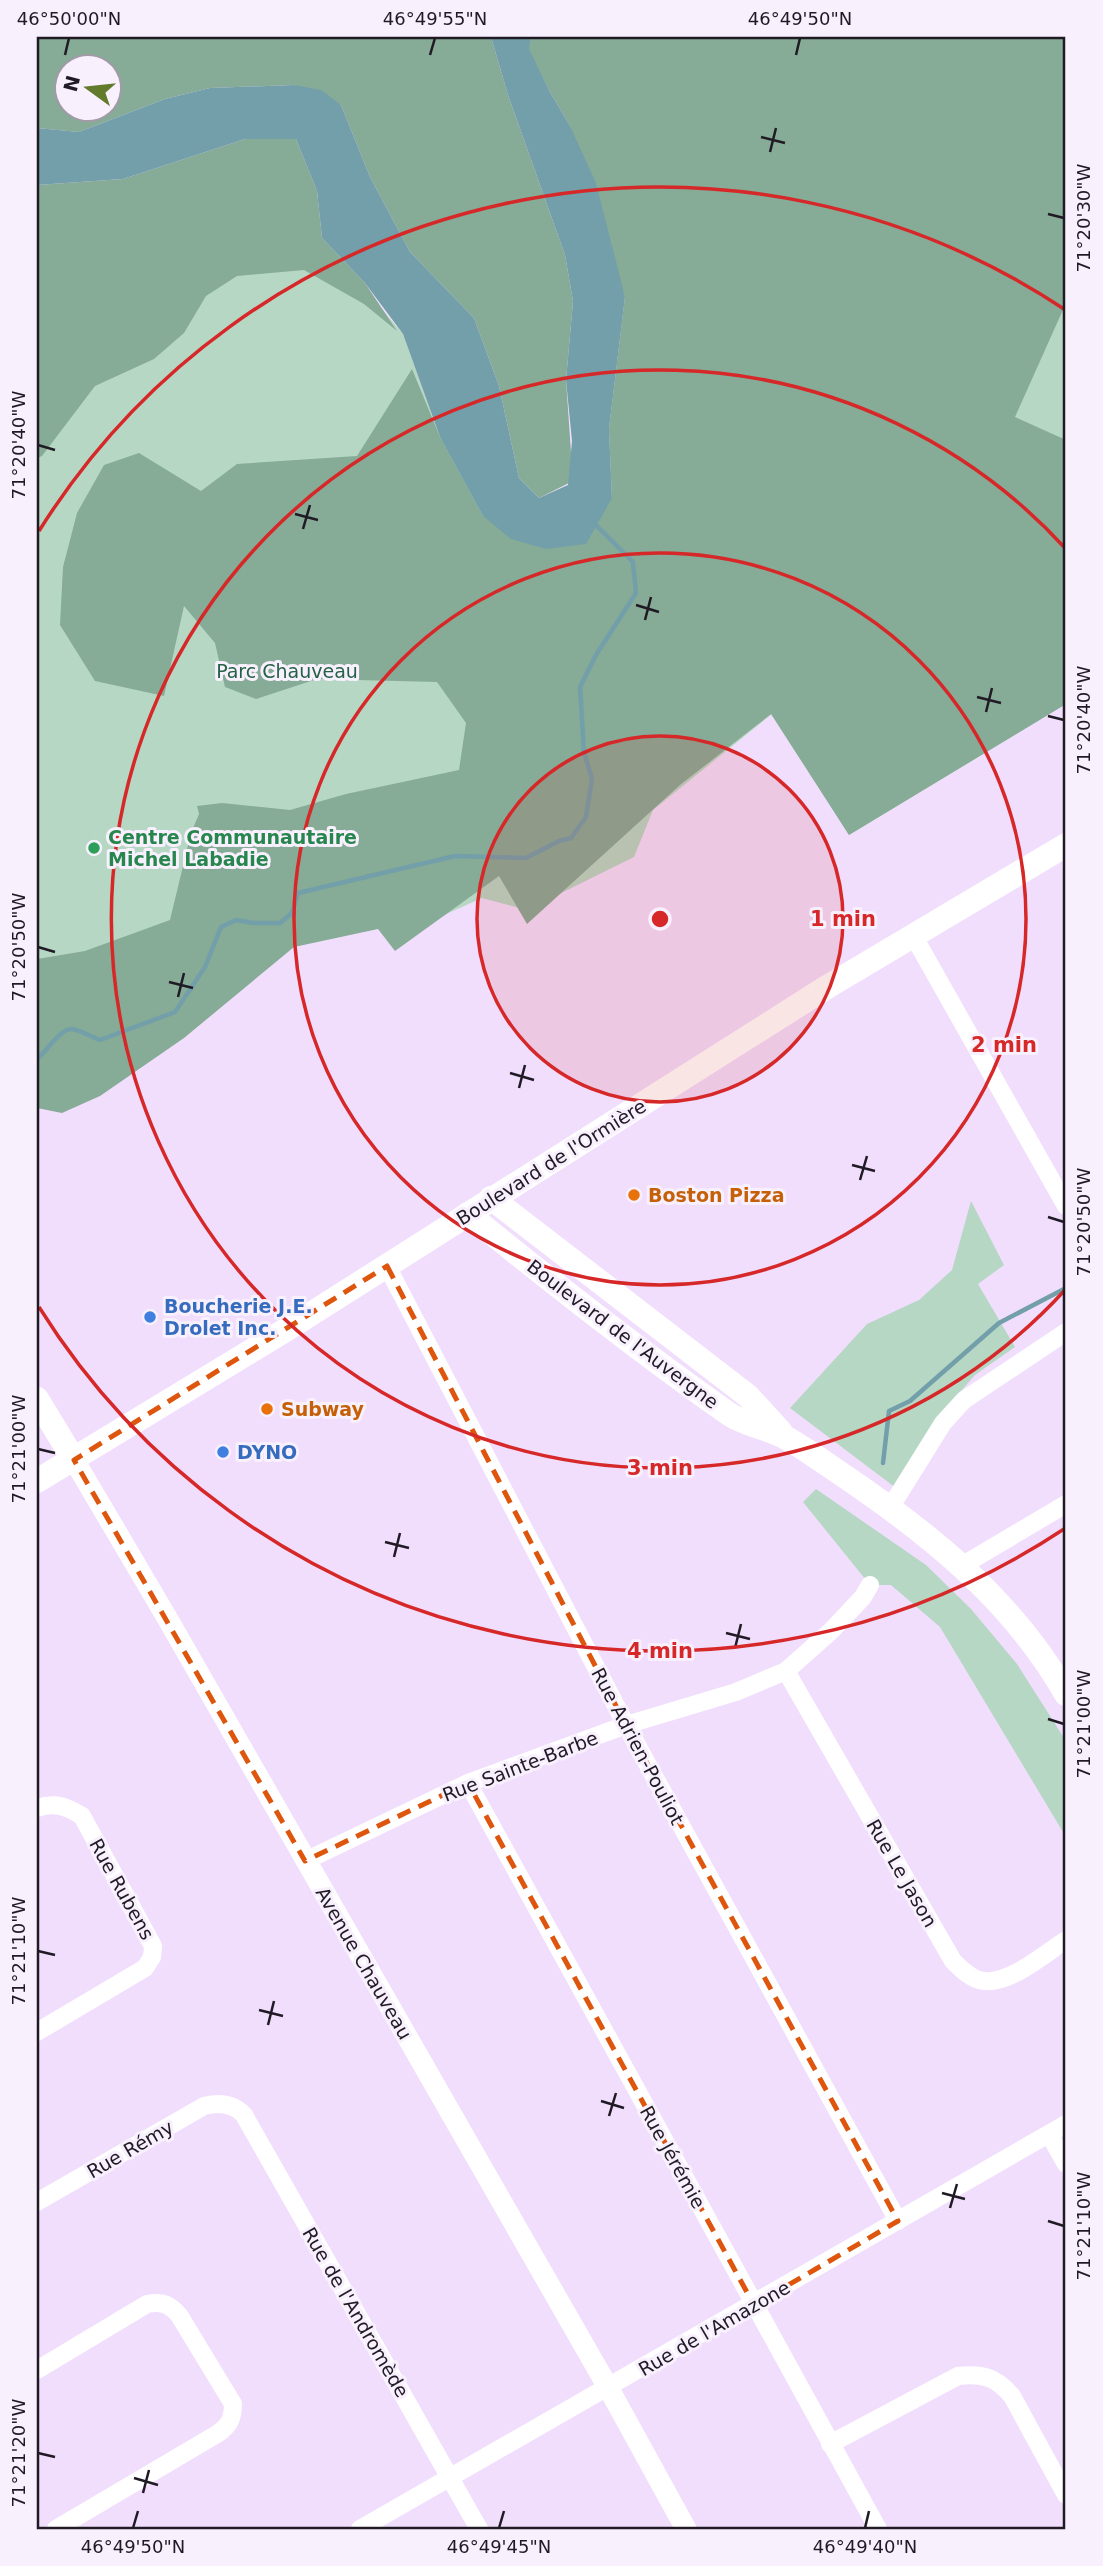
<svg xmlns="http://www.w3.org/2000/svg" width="1103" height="2566" font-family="'DejaVu Sans',sans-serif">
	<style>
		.green { fill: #b6d7c4 }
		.forest { fill: #86ab96; fill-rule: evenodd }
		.water { fill: #729fa9 }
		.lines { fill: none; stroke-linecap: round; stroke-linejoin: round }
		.stream { stroke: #729fa9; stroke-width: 4.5 }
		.minor { stroke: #fff; stroke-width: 18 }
		.tertiary { stroke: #fff; stroke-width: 21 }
		.secondary { stroke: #fff; stroke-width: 24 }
		.marked { fill: none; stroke: #de560d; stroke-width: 5; stroke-dasharray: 14 9; stroke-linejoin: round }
		.ticks { fill: none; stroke: #201a25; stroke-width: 2.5 }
		.ring { fill: none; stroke: #d62828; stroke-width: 3.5 }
		.leisure-dot { fill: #2e9e5b; stroke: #f8f0fd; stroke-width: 2.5 }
		.food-dot { fill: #e8710a; stroke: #f8f0fd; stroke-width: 2.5 }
		.shop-dot { fill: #3f7fe0; stroke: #f8f0fd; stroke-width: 2.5 }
		.labels { text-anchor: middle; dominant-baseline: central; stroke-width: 6; stroke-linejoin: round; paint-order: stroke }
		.park-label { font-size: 19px; fill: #246245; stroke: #f8f0fd }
		.leisure-label { font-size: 19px; font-weight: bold; fill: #27864d; stroke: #f8f0fd; text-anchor: start }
		.street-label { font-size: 19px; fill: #201a25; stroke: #f8f0fd }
		.food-label { font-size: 19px; font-weight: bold; fill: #c56008; stroke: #f8f0fd; text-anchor: start }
		.shop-label { font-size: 19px; font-weight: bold; fill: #366cbe; stroke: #f8f0fd; text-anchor: start }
		.centre { fill: #d62828; stroke: #f8f0fd; stroke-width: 3.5 }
		.ring-label { font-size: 21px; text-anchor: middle; font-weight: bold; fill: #d62828; stroke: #f8f0fd; stroke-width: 6; stroke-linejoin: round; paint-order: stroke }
		.neatline { fill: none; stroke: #201a25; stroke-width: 2.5 }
		.ticks-label { font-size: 18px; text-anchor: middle; fill: #201a25 }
	</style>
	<rect width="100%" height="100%" fill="#f1defd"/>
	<path class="green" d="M531,37h535v667l-217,131 -77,-121 -119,96 -19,47 -107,53 -45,-12 -58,26 -37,-1 -93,24 -257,112v-874l285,53 81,96 37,103 106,112 40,-5 26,-46 -3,-69 16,-132 -56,-173z
		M971,1201l33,64 -26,19 37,63 -40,28 -21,24 -58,89 -106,-80 77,-84 52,-24 33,-30z
		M816,1489l110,76 45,44 46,55 49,77v96l-126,-210 -49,-42h-21l-67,-83z"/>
	<path class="forest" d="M37,37h454l17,58 57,160 8,46 -7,79 7,101 -34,17 -20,-20 -20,-92 -25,-68 -64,-66 -40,-75 -29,-72 -47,-20 -84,3 -45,11 -86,33 -42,-4zM66,66h42v42h-42z
		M531,37h535v266l-51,114 51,23v264l-217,131 -78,-121 -91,71 -153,139 -28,-48 -104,75 -17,-22 -84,18 -110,91 -84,58 -38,17 -25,-5v-149l48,-8 85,-31 21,-87 8,-19 -2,-8 25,-3 68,7 56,-16 113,-24 7,-47 -29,-41 -120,-3 -61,20 -31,-12 -10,-44 -31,-37 -20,90 -69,-15 -35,-56 3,-58 14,-54 27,-48 35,-12 62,38 36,-27 120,-8 55,-87 28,68 43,79 129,-18 -3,-69 16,-132 -56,-173 -19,-32 -22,-43z
		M245,139h51l21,52 5,47 43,45 32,48 -33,-27 -60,-34 -67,6 -31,20 -22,37 -30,26 -59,27 -53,70 -5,2v-273l86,-6z"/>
	<path class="water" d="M491,37h40l-2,12 21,43 19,32 27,59 29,114 -16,132 3,69 -26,46 -40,5 -35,-10 -28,-23 -43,-79 -37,-103 -38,-51 -43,-45 -5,-47 -21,-52h-51l-122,40 -86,6v-57l42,4 86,-33 45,-11 84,-3 27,5 20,15 29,72 40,75 64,66 25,68 20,92 20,20 29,-13 4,-44 -6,-61 7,-79 -8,-46 -57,-160z"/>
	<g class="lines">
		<path class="stream" d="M37,1059c9,-7 24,-31 35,-30 8,1 20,8 28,11l75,-28 30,-45 16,-40 15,-7 17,3h27l12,-10 6,-20 157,-37 71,2 33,-17 12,-3 15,-21 6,-38 -8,-27 -4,-65 16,-32 40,-62 -3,-31 -39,-39
			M883,1463l6,-52 21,-10 89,-78 67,-35"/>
		<path class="minor" d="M913,935l153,271
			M387,1266l239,459 272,496
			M890,1508l53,-85 21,-23 102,-68
			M963,1565l103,-61
			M786,1671l167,290c7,7 16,16 26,19 27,8 65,-26 87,-40
			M468,1783l410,746
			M37,1808c18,-6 29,-2 45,8l71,130 -1,11 -7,11 -108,64
			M305,1861l163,-78 158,-58 110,-33 50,-21 45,-40 32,-34 7,-12
			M1049,2134l17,30
			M37,2202l167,-96c15,-4 29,-3 40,9l235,414
			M37,2370l110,-66c15,-3 22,0 32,11l54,89c0,15 -4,22 -16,30l-161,95
			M830,2444l128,-68c24,-3 38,1 54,20l54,99
			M360,2529l706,-405"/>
		<path class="tertiary" d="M74,1460l92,156 443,773 77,140"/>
		<path class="secondary" d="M491,1198l257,198 33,36
			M468,1214c85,69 171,137 261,200 18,12 41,14 59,25 21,12 41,27 62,41 85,58 164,123 216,214
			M37,1399l37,61
			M37,1481l247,-150 543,-344 239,-142"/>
	</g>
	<path class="marked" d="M387,1266l239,459 272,496 -144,84 -286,-522 -163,78 -231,-401z"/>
	<path class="ticks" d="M65,55l4,-17M430,55l5,-17M796,55l4,-17M761,137l24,6M770,152l6,-24M1048,214l16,4M38,445l17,5M295,514l23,6M303,529l7,-24M636,605l23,7M645,620l6,-23M977,697l24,6M986,712l6,-24M1048,716l16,4M38,947l17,5M169,982l24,6M178,997l6,-24M510,1073l24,7M519,1088l6,-23M852,1165l23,6M860,1180l7,-24M1048,1217l16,5M38,1449l17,4M385,1542l24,6M394,1557l6,-24M726,1633l24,6M735,1648l6,-24M1048,1719l16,5M38,1951l17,4M259,2010l24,6M268,2025l6,-24M601,2101l23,7M609,2116l7,-23M942,2193l23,6M950,2208l7,-24M1048,2221l16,5M38,2453l17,4M134,2478l24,7M143,2493l6,-23M133,2528l5,-17M499,2528l5,-17M865,2528l4,-17"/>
	<circle cx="660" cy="919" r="183" fill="#d62828" fill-opacity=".12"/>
	<g class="ring">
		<circle cx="660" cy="919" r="183"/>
		<circle cx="660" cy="919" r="366"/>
		<path d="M1065 1290A549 549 0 1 1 1065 548"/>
		<path d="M1064 1529A732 732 0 0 1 39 1307M39 531A732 732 0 0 1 1064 309"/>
	</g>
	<circle class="leisure-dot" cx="94" cy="848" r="7"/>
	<g class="food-dot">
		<circle cx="634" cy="1195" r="7"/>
		<circle cx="267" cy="1409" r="7"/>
	</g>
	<g class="shop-dot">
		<circle cx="150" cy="1317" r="7"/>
		<circle cx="223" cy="1452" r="7"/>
	</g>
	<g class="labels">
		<g class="park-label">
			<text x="287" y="671">Parc Chauveau</text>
		</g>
		<g class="leisure-label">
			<text x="108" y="837">Centre Communautaire<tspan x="108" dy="22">Michel Labadie</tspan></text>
		</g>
		<g class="street-label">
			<text transform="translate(551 1162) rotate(-32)">Boulevard de l'Ormière</text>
			<text transform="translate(623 1334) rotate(37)">Boulevard de l'Auvergne</text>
			<text transform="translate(638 1746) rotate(62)">Rue Adrien-Pouliot</text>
			<text transform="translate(520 1766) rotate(-21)">Rue Sainte-Barbe</text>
			<text transform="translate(902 1873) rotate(60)">Rue Le Jason</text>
			<text transform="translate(122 1889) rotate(61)">Rue Rubens</text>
			<text transform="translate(364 1963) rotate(60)">Avenue Chauveau</text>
			<text transform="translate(130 2149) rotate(-30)">Rue Rémy</text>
			<text transform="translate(673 2157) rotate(61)">Rue Jérémie</text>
			<text transform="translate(356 2312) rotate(60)">Rue de l'Andromède</text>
			<text transform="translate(714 2328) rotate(-30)">Rue de l'Amazone</text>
		</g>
		<g class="food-label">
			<text x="648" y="1195">Boston Pizza</text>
			<text x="281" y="1409">Subway</text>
		</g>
		<g class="shop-label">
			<text x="164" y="1306">Boucherie J.E.<tspan x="164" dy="22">Drolet Inc.</tspan></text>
			<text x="237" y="1452">DYNO</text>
		</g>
	</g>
	<circle cx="660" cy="919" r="10" class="centre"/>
	<g class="ring-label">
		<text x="843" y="926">1 min</text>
		<text x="1004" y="1052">2 min</text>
		<text x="660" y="1475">3 min</text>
		<text x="660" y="1658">4 min</text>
	</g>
	<rect width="1103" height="2566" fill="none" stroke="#f8f0fd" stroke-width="77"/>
	<g transform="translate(88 88) rotate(285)"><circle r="33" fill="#f8f0fd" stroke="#a29aa7" stroke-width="2"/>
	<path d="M0-5L12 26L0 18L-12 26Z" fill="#627a2c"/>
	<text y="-10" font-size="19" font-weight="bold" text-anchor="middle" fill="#201a25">N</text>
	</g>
	<rect x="38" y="38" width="1026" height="2490" class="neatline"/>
	<g class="ticks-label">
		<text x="69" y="25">46°50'00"N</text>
		<text x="435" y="25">46°49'55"N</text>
		<text x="800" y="25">46°49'50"N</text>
		<text transform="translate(1084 218) rotate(-90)" y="6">71°20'30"W</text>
		<text transform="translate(19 445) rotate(-90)" y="6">71°20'40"W</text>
		<text transform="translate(1084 720) rotate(-90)" y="6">71°20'40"W</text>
		<text transform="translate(19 947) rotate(-90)" y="6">71°20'50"W</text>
		<text transform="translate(1084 1222) rotate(-90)" y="6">71°20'50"W</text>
		<text transform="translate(19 1449) rotate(-90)" y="6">71°21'00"W</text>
		<text transform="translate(1084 1724) rotate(-90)" y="6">71°21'00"W</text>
		<text transform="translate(19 1951) rotate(-90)" y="6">71°21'10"W</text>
		<text transform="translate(1084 2226) rotate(-90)" y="6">71°21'10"W</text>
		<text transform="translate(19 2453) rotate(-90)" y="6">71°21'20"W</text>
		<text x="133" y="2553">46°49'50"N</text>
		<text x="499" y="2553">46°49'45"N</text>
		<text x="865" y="2553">46°49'40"N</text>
	</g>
</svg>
